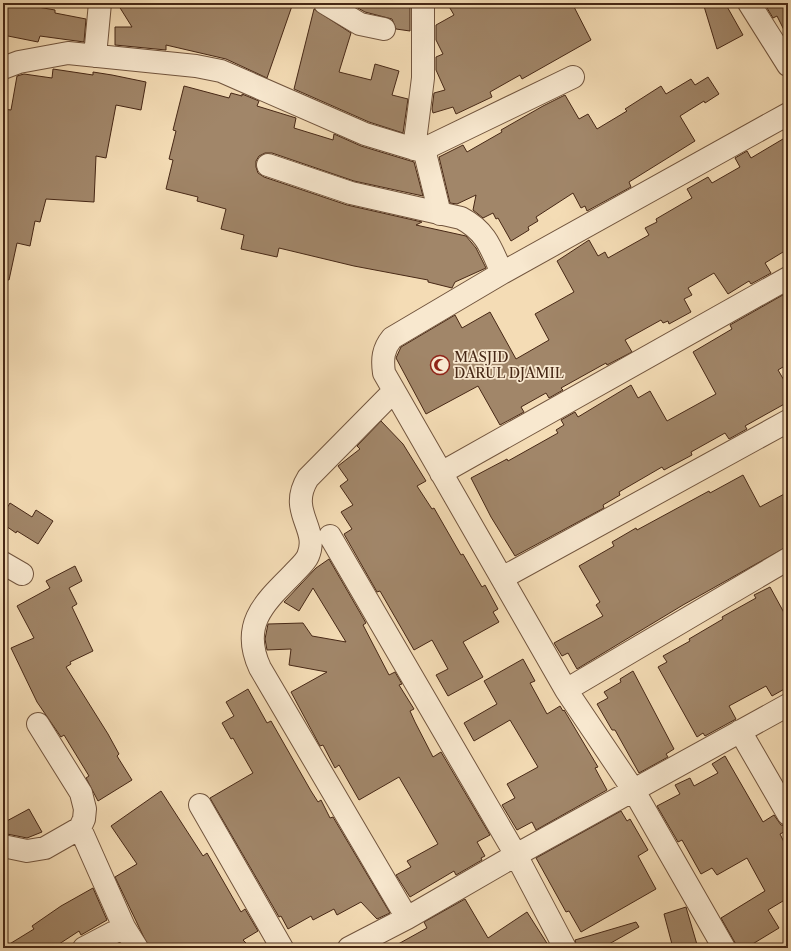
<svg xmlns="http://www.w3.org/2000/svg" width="791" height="951" font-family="'Libre Caslon Text',serif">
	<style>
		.building { fill: #a18669; stroke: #472816 }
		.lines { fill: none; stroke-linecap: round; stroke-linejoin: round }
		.minor-casing { stroke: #72553e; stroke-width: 24 }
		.minor { stroke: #f8e8cf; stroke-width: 22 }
		.labels { text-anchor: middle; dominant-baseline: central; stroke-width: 3.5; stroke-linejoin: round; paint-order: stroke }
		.poi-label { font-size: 14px; fill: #472816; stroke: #f8e8cf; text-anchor: start }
	</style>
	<rect width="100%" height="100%" fill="#f4dcb5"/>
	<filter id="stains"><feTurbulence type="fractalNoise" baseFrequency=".005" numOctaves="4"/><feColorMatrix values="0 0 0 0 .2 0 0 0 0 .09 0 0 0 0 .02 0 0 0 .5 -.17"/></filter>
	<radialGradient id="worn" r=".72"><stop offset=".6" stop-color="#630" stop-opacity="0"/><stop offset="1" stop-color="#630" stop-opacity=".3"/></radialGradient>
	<path class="building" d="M3,3h12l40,7v3l31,6 -2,23 -44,-6 -2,6 -35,-7z
		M117,3h176l-26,75 -41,-19 -60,-14v5l-51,-5v-18h17z
		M349,3h61v28l-14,-2 -4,-10 -27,-7z
		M447,3h125l19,37 -69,39 -2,-4 -30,17 2,5 -36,17 -3,-7 -20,6 -1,-4 2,-16 11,-3 -9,-20v-13l7,-3 -7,-14v-15l18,-10z
		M703,3h22l18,32 -26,14z
		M764,3h24v35l-11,-22 -4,2z
		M314,9l37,24 -12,39 32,8 4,-16 24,7 -7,24 16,4 -5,34 -34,-11 -75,-33z
		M53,69l40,6v-3l19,3 34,7 -5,28 -25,-5 -10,53 -10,-2 -2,46 -48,-3 -6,23 -5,-1 -5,25 -13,-3 -8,37 -6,-1v-170l8,1 6,-34 7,-2 28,4z
		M708,77l11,17 -14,9 -1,-2 -24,15 15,25 -66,41 2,5 -44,24 -2,-5 -4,2 -8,-15 -37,24 2,4 -10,6 1,3 -18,11 -13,-23 -2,1 -3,-6 -10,5 -10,-8 3,-15 -19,9 -7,-1 -11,-46 24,-12 4,7 35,-20 -1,-2 42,-24 22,-11 14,24 9,-5 9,15 30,-18 -2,-2 36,-23 5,8 25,-15 4,6z
		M184,86l45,12 2,-5 11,3v-2l17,7 -2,5 39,12 -2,10 39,12 1,-6 27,12 53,16 9,34 -69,-15 -82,-28h-7l-6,3 -3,5v6l2,6 6,4 83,28 75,17 -6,3 50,11 10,12 10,20 -31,14 -3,6 -24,-6v-2l-74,-14 -75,-18 -2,9 -36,-8 3,-14 -23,-6 5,-20 -29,-8 1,-4 -32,-8 7,-29 -4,-1 7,-28 -3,-1z
		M788,136v113l-23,14 6,10 -20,11 -2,-3 -21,13 -14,-21 -26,15 4,7 -8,4 7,13 -22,12 -1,-3 -5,2 -2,-3 -36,20 7,12 -25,13 -1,-2 -45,25 2,2 -14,8 -3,-5 -25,14 3,5 -24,13 -22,-39 -52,28 -30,-56 5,-11 54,-32 7,13 28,-16 26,47 33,-19 -14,-26 39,-22 -17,-31 32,-21 9,16 7,-4 3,6 41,-23 -4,-7 12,-6 -1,-3 36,-21 -5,-9 21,-12 4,6 28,-16 -5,-9 12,-7 4,7z
		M788,292v72l-10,6 10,17v15l-43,24 2,3 -18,10 -4,-6 -34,19 1,3 -28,15 -2,-3 -43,25 1,3 -17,10 1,3 -89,48 -24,-39 -20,-39 36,-19 1,2 50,-28 -2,-3 8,-5 -3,-5 14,-8 3,5 53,-32 7,13 12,-7 17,30 49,-27 -23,-42 39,-23 -2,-4z
		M381,421l22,23 23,37 -9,5 15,23 2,-1 27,47 2,-1 19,33 3,-2 13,24 -5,3 6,10 -36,20 20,35 -35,19 -12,-21 12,-6 -16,-29 -18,10 -34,-59 -3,1 -33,-58 8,-5 -11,-17 12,-7 -13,-19 8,-6 -10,-14 22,-17 -3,-3z
		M743,475l17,32 28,-15v54l-105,59 -106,64 -9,-16 -6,3 -8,-13 49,-27 -7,-11 4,-3 -21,-36 35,-20 -2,-4 24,-14 1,2 72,-39 1,2z
		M10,503l22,14 4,-7 17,11 -15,23 -21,-13 -1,2 -13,-9v-10z
		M329,559l37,64 -3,2 26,50 6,-3 7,12 -3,1 15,24 -4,2 5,11 18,35 8,-5 49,83 -13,7 8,14 -4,2 1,2 -26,15 -2,-4 -44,26 -14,-22 15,-8 -4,-6 31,-17 -15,-26 -24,-41 -40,23 -20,-35 -4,3 -12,-23 -3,1 -29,-54 36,-20 -38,-7 2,-16 -24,1 -2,-11 3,-15 35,-1 9,13 34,6 -33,-54 -14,23 -15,-9 32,-34z
		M75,566l7,15 -13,7 8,16 -5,3 21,44 -23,11 1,2 -5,3 42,67 11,20 -2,2 15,24 -34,21 -12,-23 3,-2 -25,-41 -3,2 -24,-35 -26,-54 23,-10 -17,-32 33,-18 -4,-7z
		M770,587l18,33v67l-16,9 -6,-10 -37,20 7,13 -31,17 -2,-3 -6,4 -39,-70 9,-5 -4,-6 27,-15 -1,-2 34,-20 -1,-2 34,-19 -2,-3z
		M523,659l12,22 -5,2 17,31 13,-8 3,5 1,-1 34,57 -3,1 12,22 -71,40 -4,-8 -15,8 -15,-25 13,-7 -8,-14 31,-17 -28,-47 -36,21 -10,-18 33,-19 -13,-23z
		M633,671l41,78 -8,5 2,3 -29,16 -24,-43h-3l-15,-26 11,-6 -4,-6 17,-10 -1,-3z
		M248,689l19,34 4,-2 40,70 7,11 3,-2 9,18 3,-1 57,96 -13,6 -16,-17 -24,13 -3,-6 -21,11 -2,-4 -23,13 -7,-13 -2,1 -69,-119 43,-25 -20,-35 -2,1 -9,-16 12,-7 -8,-14z
		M725,756l38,66 11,-7 7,10 7,1v4l-8,4 8,16v48l-20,12 11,18 -33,20h-8l-17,-30 44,-27 -18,-33 -30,17 -5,-7 -11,6 -19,-34 -4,2 -21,-36 23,-12 -5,-9 15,-7 4,8 24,-13 -6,-9z
		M161,791l42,65 4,-3 34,59 4,-3 13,22 -15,9 8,8h-102l-34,-71 22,-13 -26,-38z
		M29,809l13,23 -15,6 -20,-4 -4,-11z
		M621,811l6,10 3,-2 18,31 -10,6 18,33 -75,43 -12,-21 -3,1 -30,-54z
		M93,888l14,32 -26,15 -2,-4 -26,17h-50l31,-19 -2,-3 29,-20z
		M465,899l23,39 39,-26 23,36h-159l36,-20 -3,-6z
		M686,907l12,41h-25l-9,-34z
		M636,922l3,5 -37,21h-25l-2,-8z"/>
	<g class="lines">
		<defs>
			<path id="minor" d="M325,3l35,21 24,5
				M749,3l39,62
				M95,56l5,-53
				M3,68l16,-6 49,-9 128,13 25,5 144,63 53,16 6,-1 149,-72
				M414,149l9,-71v-75
				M424,149l16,65
				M268,165l83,28 110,25c25,13 30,30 41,55
				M394,391l-86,87c-21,34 12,50 0,78 -3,7 -11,13 -16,19 -28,28 -52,50 -32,93l147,250
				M441,473l347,-195
				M330,536l186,319 49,93
				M3,563l19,11
				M502,578l286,-157
				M566,690l222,-131
				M740,731l48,83
				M200,805l82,143
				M80,828l44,99 13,21
				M3,846l24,5 18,-3 35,-20 4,-9 1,-10 -4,-16 -43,-69
				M84,948l40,-21
				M349,948l58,-30 109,-63 272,-150
				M724,948l-90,-157 -68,-101 -182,-317c-2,-14 -1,-24 8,-35l110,-65 286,-159"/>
		</defs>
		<use href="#minor" class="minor-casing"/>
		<use href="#minor" class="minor"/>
	</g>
	<defs>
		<symbol id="mosque-ring" viewBox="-11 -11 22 22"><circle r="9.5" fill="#f8e8cf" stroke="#8f2418" stroke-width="1.5"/><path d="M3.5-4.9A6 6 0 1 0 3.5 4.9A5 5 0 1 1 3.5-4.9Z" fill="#8f2418"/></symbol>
	</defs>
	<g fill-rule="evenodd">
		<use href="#mosque-ring" x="429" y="354" width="22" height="22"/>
	</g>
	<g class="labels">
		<g class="poi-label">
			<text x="454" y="357">MASJID<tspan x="454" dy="16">DARUL DJAMIL</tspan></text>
		</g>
	</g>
	<rect width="791" height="951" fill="none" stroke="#f4dcb5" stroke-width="16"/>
	<rect x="4" y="4" width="783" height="943" fill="none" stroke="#472816" stroke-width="2"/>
	<rect x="8" y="8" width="775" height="935" fill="none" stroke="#472816"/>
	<rect width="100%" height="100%" filter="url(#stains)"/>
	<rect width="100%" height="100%" fill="url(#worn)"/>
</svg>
